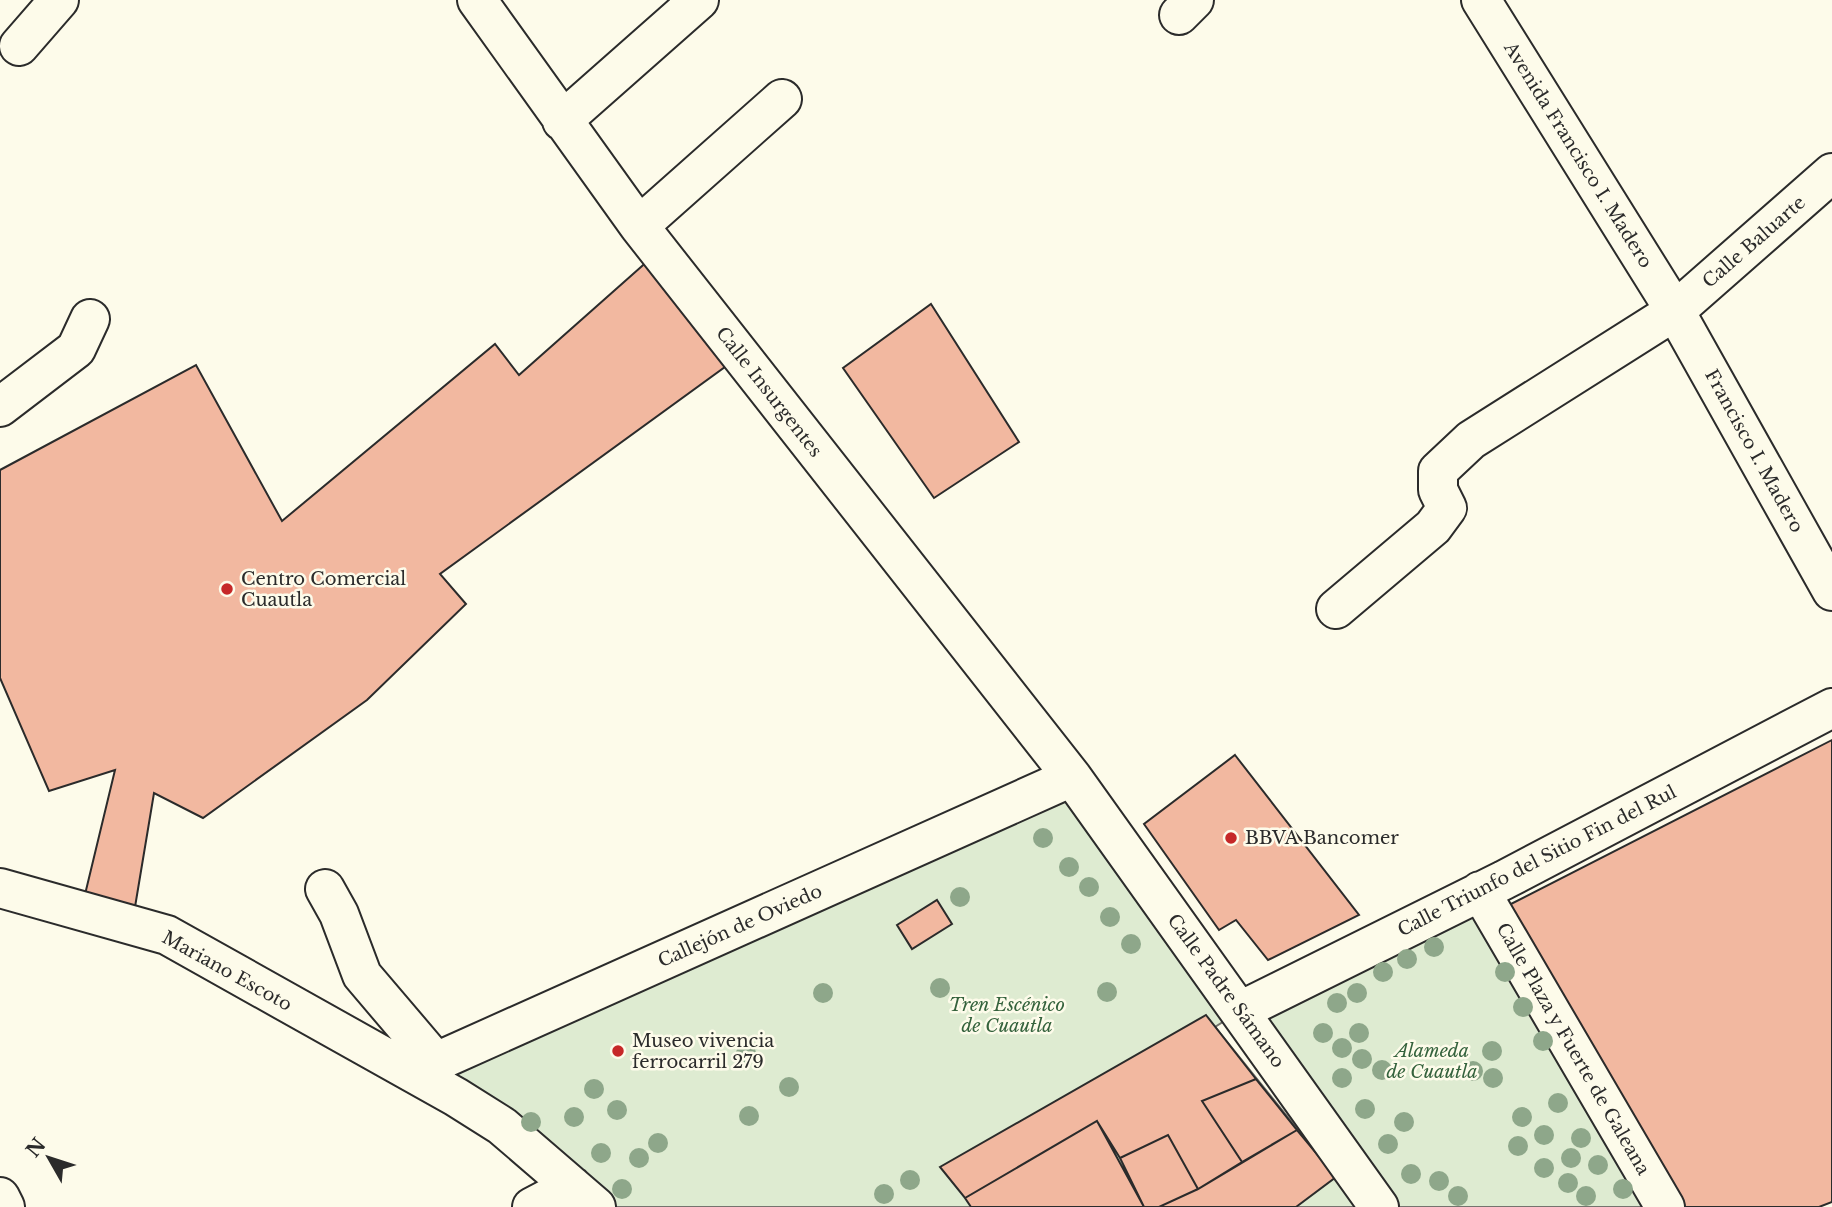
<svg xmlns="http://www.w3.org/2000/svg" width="1832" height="1207" font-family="'Libre Baskerville',serif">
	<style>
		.green { fill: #deebd1; stroke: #74746e; stroke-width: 2; fill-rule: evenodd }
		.building { fill: #f2b8a0; stroke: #2b2b2b; stroke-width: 2 }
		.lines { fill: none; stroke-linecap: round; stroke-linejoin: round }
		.minor-casing { stroke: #2b2b2b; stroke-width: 42 }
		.minor { stroke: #fdfbea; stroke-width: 38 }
		.tree { fill: #8ea78a }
		.poi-dot { fill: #c62828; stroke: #fdfbea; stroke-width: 2.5 }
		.labels { text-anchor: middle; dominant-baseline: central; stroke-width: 5; stroke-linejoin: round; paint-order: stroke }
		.street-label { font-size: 18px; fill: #2b2b2b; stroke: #fdfbea }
		.poi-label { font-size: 18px; fill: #2b2b2b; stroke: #fdfbea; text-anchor: start }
		.park-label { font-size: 18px; font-style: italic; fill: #34623c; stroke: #fdfbea }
	</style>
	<rect width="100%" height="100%" fill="#fdfbea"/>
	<path class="green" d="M1072,777l163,226 245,-112 185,316h-1134l40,-21 -135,-124zM1240,1011l96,166 -121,-150z"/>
	<path class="building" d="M659,251l81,105 -300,218 26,30 -99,96 -164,118 -49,-25 -22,132 -51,-14 34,-141 -66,21 -49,-113v-208l196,-105 86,156 213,-177 24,31z
		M931,304l88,138 -85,56 -91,-130z
		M1832,740v462l-13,5h-143l-173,-299z
		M1235,755l124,160 -91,45 -32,-40 -17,10 -75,-106z
		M937,900l15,24 -40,25 -15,-24z
		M1206,1015l50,64 -54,22 40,61 -44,27 -30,-54 -48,23 -23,-37 -132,77 -25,-31z
		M1256,1079l41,51 -55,32 -40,-61z
		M1097,1121l47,86h-173l-6,-9z
		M1297,1130l39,47 -40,30h-137l39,-18z
		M1168,1135l30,54 -39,18h-15l-24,-49z"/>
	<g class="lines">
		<defs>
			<path id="minor" d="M477,0l162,226 433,551 307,430
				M1481,0l194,311 157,280
				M1179,15l15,-15
				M19,46l40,-46
				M562,121l137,-121
				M639,226l143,-127
				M0,407l76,-58 14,-30
				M1336,609l97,-82 14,-19 -9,-18v-19l33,-31 204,-129 157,-138
				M0,888l167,47 289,162 46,29 94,81
				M325,889l14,25 23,61 74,87
				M1480,891l185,316
				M1240,1011l264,-131 328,-172
				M405,1066l31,-4 636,-285
				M0,1197l5,10
				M532,1207l40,-21"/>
		</defs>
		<use href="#minor" class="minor-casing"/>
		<use href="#minor" class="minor"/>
	</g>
	<g class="tree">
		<circle cx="1043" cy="838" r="10"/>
		<circle cx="1069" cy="867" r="10"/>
		<circle cx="1089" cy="887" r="10"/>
		<circle cx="960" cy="897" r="10"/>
		<circle cx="1110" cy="917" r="10"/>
		<circle cx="1131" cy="944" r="10"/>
		<circle cx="1434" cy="947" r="10"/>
		<circle cx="1407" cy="959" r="10"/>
		<circle cx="1383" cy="972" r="10"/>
		<circle cx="1505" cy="972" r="10"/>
		<circle cx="940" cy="988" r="10"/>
		<circle cx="1107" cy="992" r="10"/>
		<circle cx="823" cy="993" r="10"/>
		<circle cx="1357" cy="993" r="10"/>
		<circle cx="1337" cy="1003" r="10"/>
		<circle cx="1523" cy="1007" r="10"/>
		<circle cx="1323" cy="1033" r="10"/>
		<circle cx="1359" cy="1033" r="10"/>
		<circle cx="1543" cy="1041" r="10"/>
		<circle cx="1342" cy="1048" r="10"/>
		<circle cx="1492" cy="1051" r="10"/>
		<circle cx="746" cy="1053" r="10"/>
		<circle cx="1362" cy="1059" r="10"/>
		<circle cx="1382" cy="1070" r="10"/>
		<circle cx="1473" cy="1071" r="10"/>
		<circle cx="1342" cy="1078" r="10"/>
		<circle cx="1493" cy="1078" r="10"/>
		<circle cx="789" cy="1087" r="10"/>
		<circle cx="594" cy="1089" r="10"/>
		<circle cx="1558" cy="1103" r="10"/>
		<circle cx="1365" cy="1109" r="10"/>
		<circle cx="617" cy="1110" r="10"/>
		<circle cx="749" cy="1116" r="10"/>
		<circle cx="574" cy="1117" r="10"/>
		<circle cx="1522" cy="1117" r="10"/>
		<circle cx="531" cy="1122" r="10"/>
		<circle cx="1404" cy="1122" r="10"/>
		<circle cx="1544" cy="1135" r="10"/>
		<circle cx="1581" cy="1138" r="10"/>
		<circle cx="658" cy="1143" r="10"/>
		<circle cx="1388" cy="1144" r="10"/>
		<circle cx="1518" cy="1146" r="10"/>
		<circle cx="601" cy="1153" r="10"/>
		<circle cx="639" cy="1158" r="10"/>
		<circle cx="1571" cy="1158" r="10"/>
		<circle cx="1598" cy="1165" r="10"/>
		<circle cx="1544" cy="1168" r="10"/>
		<circle cx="1411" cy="1174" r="10"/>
		<circle cx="910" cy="1180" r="10"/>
		<circle cx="1439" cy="1181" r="10"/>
		<circle cx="1568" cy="1183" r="10"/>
		<circle cx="622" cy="1189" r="10"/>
		<circle cx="1623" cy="1189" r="10"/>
		<circle cx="884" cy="1194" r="10"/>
		<circle cx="1458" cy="1196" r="10"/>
		<circle cx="1586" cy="1196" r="10"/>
	</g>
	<g class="poi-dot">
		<circle cx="227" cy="589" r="7"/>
		<circle cx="1231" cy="838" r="7"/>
		<circle cx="618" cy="1051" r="7"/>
	</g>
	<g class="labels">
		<g class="street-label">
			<text transform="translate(1578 155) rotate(58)">Avenida Francisco I. Madero</text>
			<text transform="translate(1754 242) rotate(-41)">Calle Baluarte</text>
			<text transform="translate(769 392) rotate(52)">Calle Insurgentes</text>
			<text transform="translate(1754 451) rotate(61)">Francisco I. Madero</text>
			<text transform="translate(1537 861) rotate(-27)">Calle Triunfo del Sitio Fin del Rul</text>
			<text transform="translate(740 926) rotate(-24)">Callejón de Oviedo</text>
			<text transform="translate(227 971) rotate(29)">Mariano Escoto</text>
			<text transform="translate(1226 991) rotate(54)">Calle Padre Sámano</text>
			<text transform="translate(1573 1049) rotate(60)">Calle Plaza y Fuerte de Galeana</text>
		</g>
		<g class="poi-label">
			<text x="241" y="579">Centro Comercial<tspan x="241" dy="21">Cuautla</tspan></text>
			<text x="1245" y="838">BBVA Bancomer</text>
			<text x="632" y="1041">Museo vivencia<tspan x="632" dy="21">ferrocarril 279</tspan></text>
		</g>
		<g class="park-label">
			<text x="1007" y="1005">Tren Escénico<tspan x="1007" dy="21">de Cuautla</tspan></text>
			<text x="1432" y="1051">Alameda<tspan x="1432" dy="21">de Cuautla</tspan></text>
		</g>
	</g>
	<g transform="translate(49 1158) rotate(309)" stroke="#fdfbea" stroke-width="5" paint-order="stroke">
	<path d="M0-5L12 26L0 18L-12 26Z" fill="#2b2b2b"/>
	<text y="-10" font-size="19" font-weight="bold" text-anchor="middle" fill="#2b2b2b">N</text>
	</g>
</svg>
